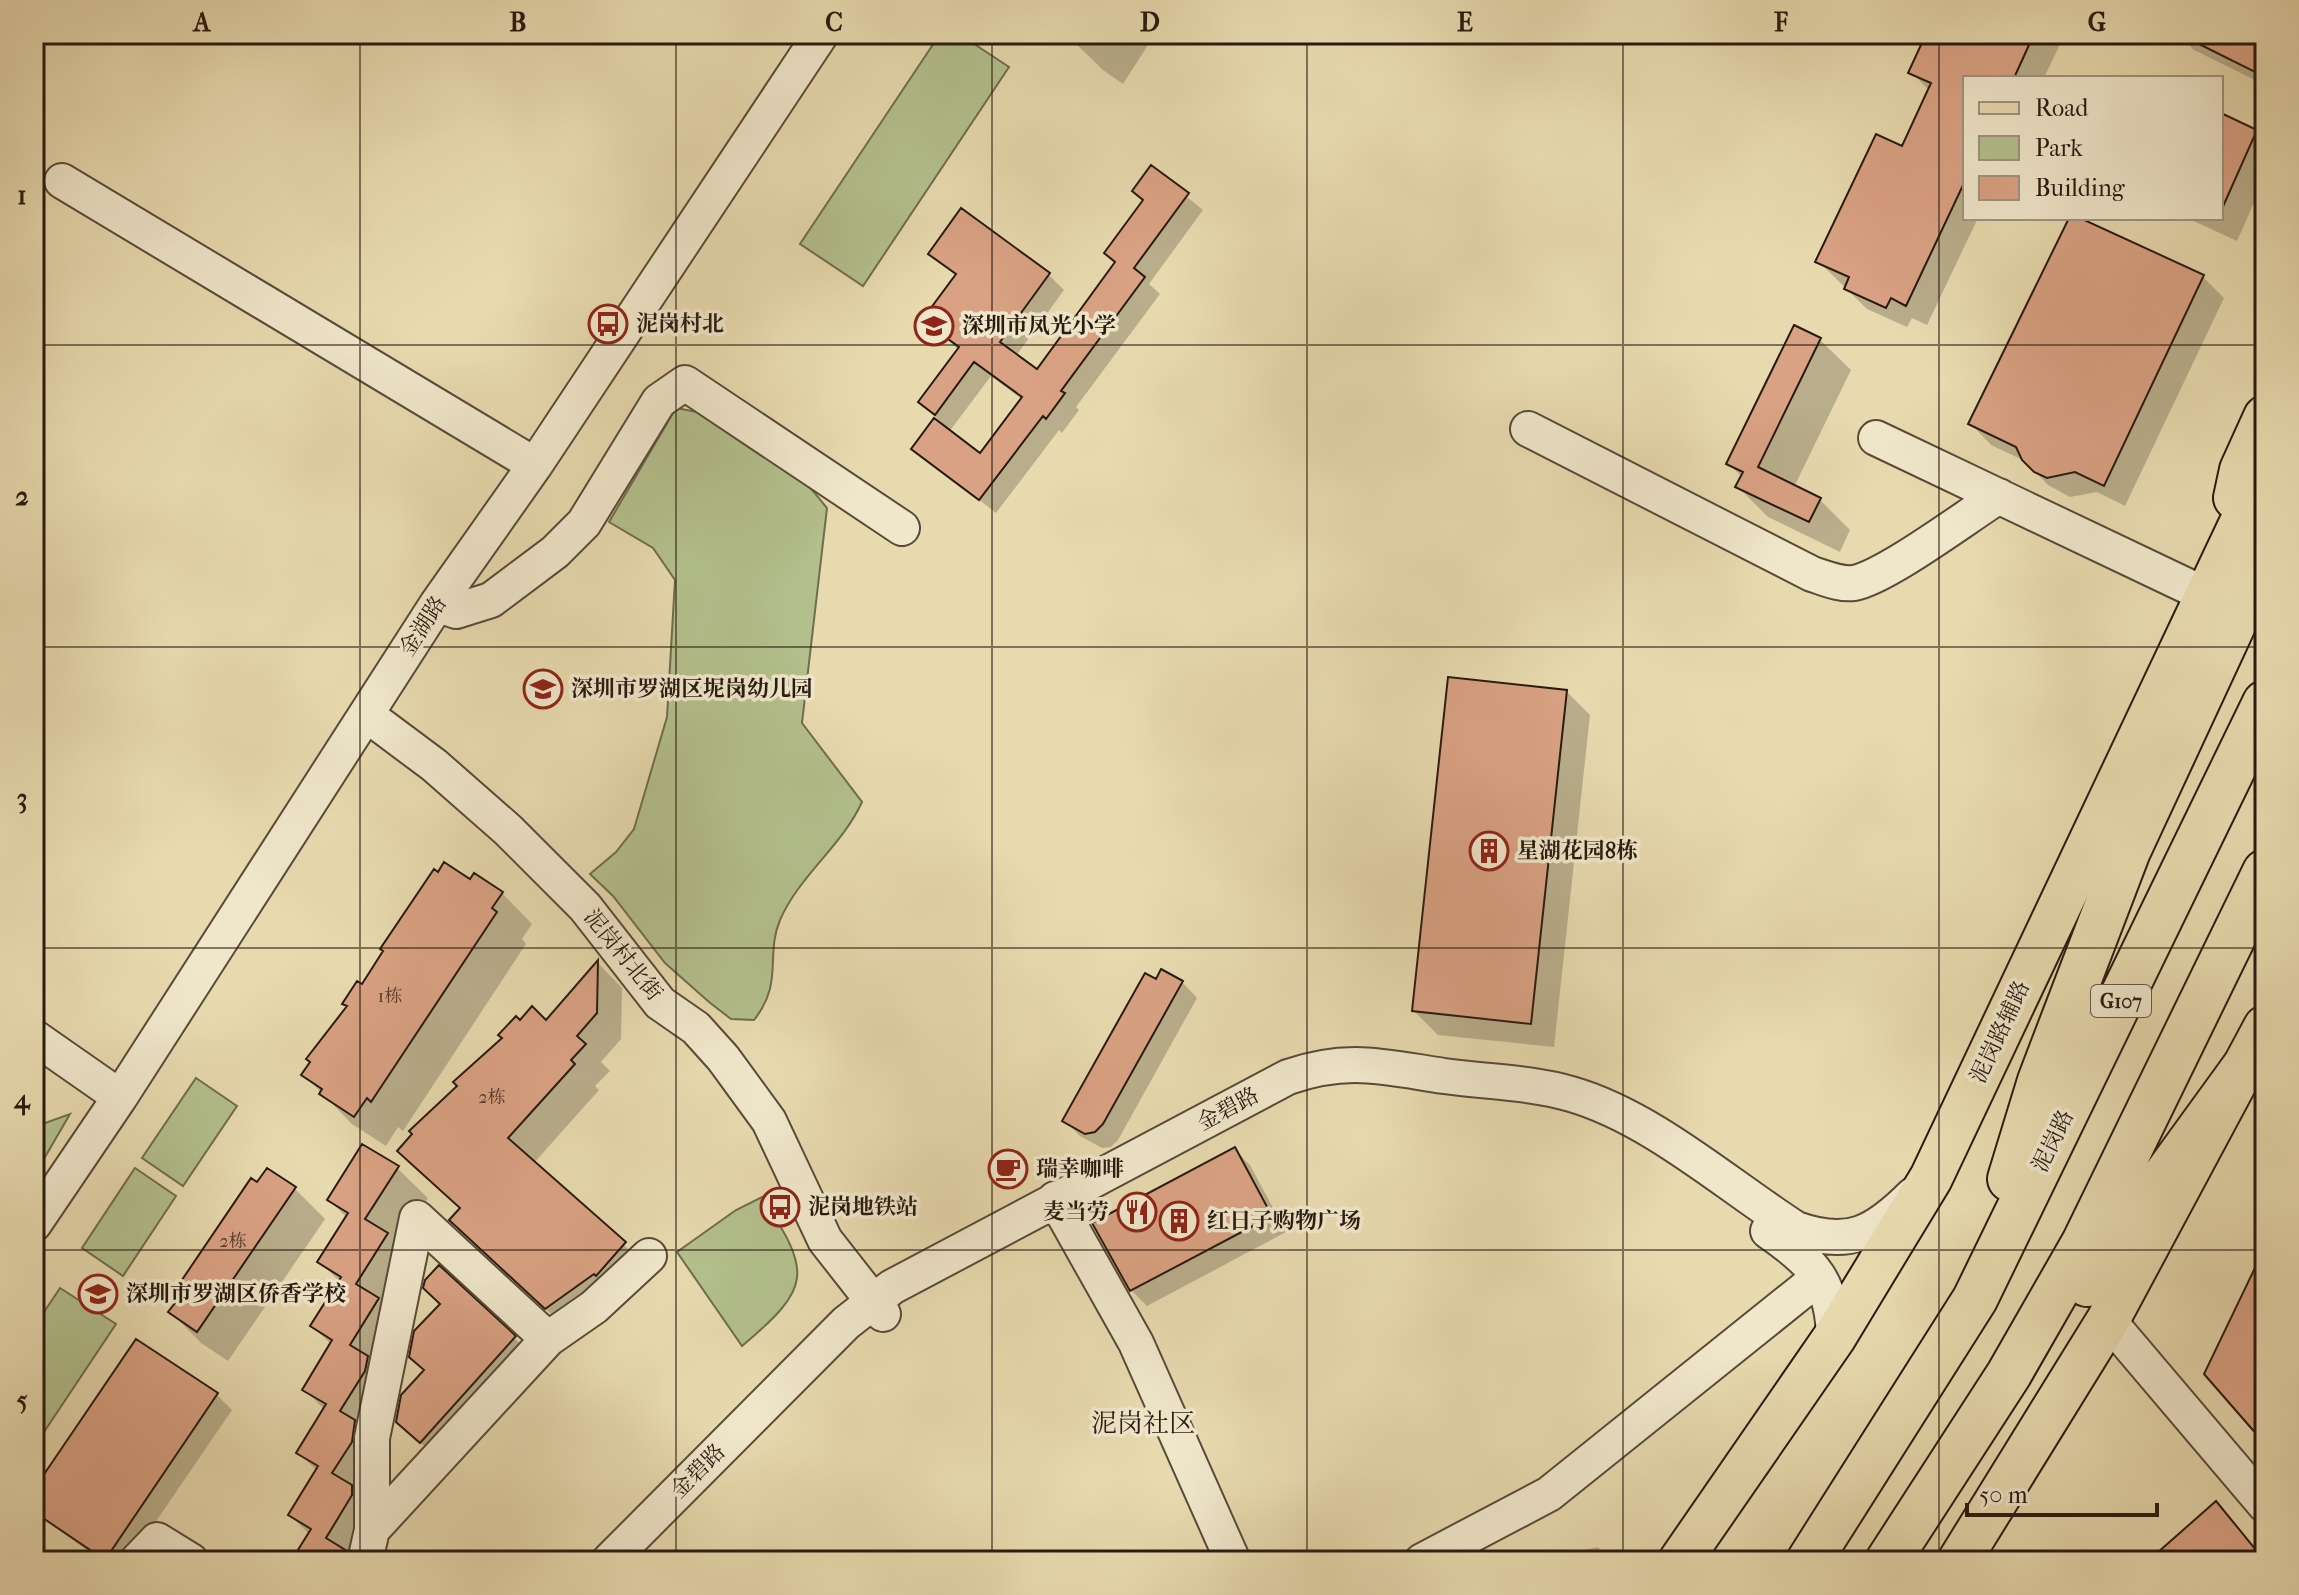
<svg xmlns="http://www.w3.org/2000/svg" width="2299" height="1595" font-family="'IM FELL French Canon','Noto Serif SC',serif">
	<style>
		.green { fill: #b3c08d; stroke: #6e6d4e; stroke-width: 2 }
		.shadow { fill: #0003; fill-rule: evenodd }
		.building { fill: #daa284; stroke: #281a10; stroke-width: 2 }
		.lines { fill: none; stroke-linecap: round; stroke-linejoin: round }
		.minor-casing { stroke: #584a38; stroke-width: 38 }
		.major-casing { stroke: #281a10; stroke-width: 46 }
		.highway-casing { stroke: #281a10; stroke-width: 48 }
		.minor { stroke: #f0e7cb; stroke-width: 34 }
		.major { stroke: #e8daaf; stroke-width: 42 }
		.highway { stroke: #e8daaf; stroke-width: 44 }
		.grid { fill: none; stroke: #281a10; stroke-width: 2; stroke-opacity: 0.55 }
		.labels { text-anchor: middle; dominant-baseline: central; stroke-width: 7; stroke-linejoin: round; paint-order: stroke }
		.number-label { font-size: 18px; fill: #543c2d }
		.shield { fill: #f0e7cb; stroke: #645848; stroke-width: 2 }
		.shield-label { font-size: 20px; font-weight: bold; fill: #281a10 }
		.poi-label { font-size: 22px; font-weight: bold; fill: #281a10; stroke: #f0e7cb; text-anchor: start }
		.street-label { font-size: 22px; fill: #281a10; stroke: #f0e7cb }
		.quarter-label { font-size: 26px; fill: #281a10; stroke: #f0e7cb }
		.neatline { fill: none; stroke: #281a10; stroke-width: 3 }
		.grid-label { font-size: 26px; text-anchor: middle; font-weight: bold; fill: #281a10 }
	</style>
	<rect width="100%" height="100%" fill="#e8daaf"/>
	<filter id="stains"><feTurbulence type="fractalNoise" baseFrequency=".0025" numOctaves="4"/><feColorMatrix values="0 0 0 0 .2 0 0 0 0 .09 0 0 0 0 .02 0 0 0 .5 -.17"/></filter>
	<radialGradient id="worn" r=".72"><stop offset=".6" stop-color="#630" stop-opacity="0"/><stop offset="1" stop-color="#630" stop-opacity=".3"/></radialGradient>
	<path class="green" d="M940,34h19l50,33 -146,219 -63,-42z
		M676,408l37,7 83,55 31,38 -25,215 60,79c-20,44 -63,74 -82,118 -15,36 4,62 -26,100l-23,-1 -22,-17 -44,-39 -52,-67 -23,-22 26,-22 18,-23 33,-112 8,-137 -22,-32 -44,-26z
		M196,1078l41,28 -54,80 -41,-28z
		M70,1114l-36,62v-49z
		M135,1168l41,28 -53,80 -41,-28z
		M762,1197c50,76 50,90 -20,149l-65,-94 59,-42z
		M60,1288l56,36 -82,123v-120z"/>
	<path class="shadow" d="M1076,34h79l-32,50 -20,-14 -31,-30z
		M1929,34h136l-21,44h-79v140h13l-51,107 -15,-7 -5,9 -40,-18 -49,-48 85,-112 27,-58 -19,-19z
		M2178,34h87v51l-71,-35z
		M2221,115l34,16 10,10v37l-28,63 -50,-23h34z
		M1151,168l52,42 -54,74 11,10 -84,113 3,3 -17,23 -3,-3 -63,83 -82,-64 29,-25 -22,-22 38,-52 -34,-30 32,-43 -26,-23 118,21 15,15 -48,66 21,15 80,-107 28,-63zM991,376l32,24 -42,56 -32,-24z
		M2072,218l131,59 21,21 -99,208 -28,-14 -27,5 -22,-12 -23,-24 -34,-16 -20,-21z
		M1820,340l31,30 -57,117 26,13 30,30 -10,22 -72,-35 -30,-30 4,-10 -13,-13z
		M1566,691l24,24 -36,332 -116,-12 -24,-24z
		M470,882l32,11 30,31 -10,15 4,5 -123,187 -5,-4 -12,19 -34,-22 -48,-49 58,-89z
		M598,963l24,25 -1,51 -20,23 9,9 -15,15 4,4 -65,73 116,106 -78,64 -95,-87 -16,-36 -36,-34 35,-90 60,-64 27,1z
		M1156,982h26l15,16 -79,142 -7,7 -9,1 -22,-12 -15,-15z
		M1235,1150l15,15 36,67 -139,74 -16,-16z
		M397,1168l31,30 -30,48 -38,315h-66l16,-26 -20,-20 27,-44 -19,-19 27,-42 -21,-21 28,-44 -20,-19 28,-44 -20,-20 27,-44 -18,-18z
		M258,1185l37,4 30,30 -97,142 -27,-18 -30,-31z
		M442,1304l72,34 21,20 -94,104 -43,-41 28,-51z
		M136,1342l81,53 15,15 -103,151h-27l-68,-49v-20z
		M2216,1504l49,57h-116z
		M1598,1547l14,14h-82z"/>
	<path class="building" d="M1926,34h108l-20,44h-49v103l-59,125 -15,-8 -5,10 -42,-19 5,-12 -34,-15 61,-128 26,12 29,-63 -23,-10z
		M2179,34h86v43z
		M2221,113l36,17 -36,81z
		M1151,165l38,28 -55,75 11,9 -84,114 4,2 -19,26 -3,-3 -64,84 -68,-51 23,-31 46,35 42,-56 -48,-35 -39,53 -17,-13 41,-55 -37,-27 34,-46 -28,-20 33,-46 89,65 -50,69 37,27 78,-107 -11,-9 39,-53 -11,-9z
		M2069,218h11l124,57 -100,211 -29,-14 -28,6 -13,-6 -12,-12 -6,-13 -48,-23z
		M1794,325l27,13 -63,129 63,31 -12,24 -74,-35 8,-15 -17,-8z
		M1448,677l119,13 -36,334 -119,-13z
		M444,862l26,17 4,-6 29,19 -11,16 5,4 -126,190 -4,-4 -13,19 -35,-23 3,-5 -21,-14 9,-13 -4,-3 41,-53 -5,-2 15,-23 5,3 21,-33 -3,-2 54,-80 4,3z
		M598,960l-1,53 -20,23 9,8 -15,16 4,4 -67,74 118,104 -30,34 -2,-2 -49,35 -96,-89 11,-12 -63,-57 15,-17 -3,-3 48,-45 -4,-4 49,-44 -4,-3 18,-19 4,4 12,-14 14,14z
		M1161,969l22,12 -80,143 -8,8 -10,2 -23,-13 83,-148 11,6z
		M362,1144l37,22 -34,53 23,14 -32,51 23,14 -29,47 18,11 -3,15 -25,40 15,9 -3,22 -20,31 20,12v10l-26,43 21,13 -1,10h-55l20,-32 -23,-14 30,-49 -22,-13 30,-49 -24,-14 30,-50 -22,-14 31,-49 -24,-15 31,-49 -21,-13z
		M1235,1147l37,69 -142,75 -38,-68z
		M267,1168l29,19 -99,145 -29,-20 7,-9 -6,-4 82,-121 6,4z
		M2265,1247v197l-61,-70z
		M439,1265l77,71 -96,107 -24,-21 5,-27 23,-25 -15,-13 5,-26 26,-27 -17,-16 2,-8z
		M136,1339l82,54 -113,167 -71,-48v-23z
		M2216,1501l49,60h-117z"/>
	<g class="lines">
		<defs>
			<path id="minor" d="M62,181l473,284
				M1528,429l284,145c13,4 28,11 42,9 32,-6 113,-67 145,-87
				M1876,438l330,157
				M437,604l19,7 35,-11 64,-48 29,-29 75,-122 26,-18 217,145
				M367,715l67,50 74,65 77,77 75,96 36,25 27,30 46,63 56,119 58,74
				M34,1037l86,60
				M1055,1199l81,144 97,218
				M34,1224l86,-127 317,-493 98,-139 286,-431
				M1768,1231c45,31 65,51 66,107
				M2108,1320l157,185
				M548,1339l46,-32 55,-51
				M137,1561l20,-21 34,21
				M365,1561l7,-31v-92l45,-220 131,121 -176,191
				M609,1561l237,-238 46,-36 396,-210c60,-21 96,-10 156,-1 42,6 86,6 127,18 80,23 155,90 225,135 53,19 79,4 117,-34
				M1422,1561l127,-67 258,-207"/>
			<path id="major" d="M2235,498l6,-28 24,-53
				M1680,1561l154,-223 97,-160 334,-706
				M1959,1561l149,-241 157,-293"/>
			<path id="highway" d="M2010,1179l30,-98 88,-230 137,-295
				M2087,1284l156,-215
				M1809,1561l166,-262 290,-596
				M1888,1561l121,-187 75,-131 181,-371"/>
		</defs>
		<use href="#minor" class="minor-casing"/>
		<use href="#major" class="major-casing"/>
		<use href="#highway" class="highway-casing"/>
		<use href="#minor" class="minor"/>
		<use href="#major" class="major"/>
		<use href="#highway" class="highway"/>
	</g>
	<path class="grid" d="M360,34v1527M676,34v1527M992,34v1527M1307,34v1527M1623,34v1527M1939,34v1527M34,345h2231M34,647h2231M34,948h2231M34,1250h2231"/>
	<defs>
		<symbol id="bus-ring" viewBox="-11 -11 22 22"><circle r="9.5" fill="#f0e7cb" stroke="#8f2418" stroke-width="1.5"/><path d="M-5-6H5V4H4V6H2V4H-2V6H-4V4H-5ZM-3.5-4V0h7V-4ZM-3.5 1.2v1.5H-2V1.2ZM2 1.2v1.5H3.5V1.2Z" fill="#8f2418"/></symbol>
		<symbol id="school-ring" viewBox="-11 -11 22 22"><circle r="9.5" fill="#f0e7cb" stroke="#8f2418" stroke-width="1.5"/><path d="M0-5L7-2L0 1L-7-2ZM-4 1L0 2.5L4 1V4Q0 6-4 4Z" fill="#8f2418"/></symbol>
		<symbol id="building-ring" viewBox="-11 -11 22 22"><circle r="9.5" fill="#f0e7cb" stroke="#8f2418" stroke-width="1.5"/><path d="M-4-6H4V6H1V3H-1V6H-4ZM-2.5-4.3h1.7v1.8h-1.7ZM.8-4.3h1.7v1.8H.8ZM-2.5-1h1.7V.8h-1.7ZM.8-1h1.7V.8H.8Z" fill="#8f2418"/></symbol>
		<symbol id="cafe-ring" viewBox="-11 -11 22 22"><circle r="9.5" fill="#f0e7cb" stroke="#8f2418" stroke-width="1.5"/><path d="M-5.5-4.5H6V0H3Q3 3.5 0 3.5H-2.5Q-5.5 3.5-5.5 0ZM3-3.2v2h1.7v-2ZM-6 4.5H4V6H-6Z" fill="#8f2418"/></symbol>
		<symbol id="restaurant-ring" viewBox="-11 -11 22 22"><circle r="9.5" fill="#f0e7cb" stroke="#8f2418" stroke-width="1.5"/><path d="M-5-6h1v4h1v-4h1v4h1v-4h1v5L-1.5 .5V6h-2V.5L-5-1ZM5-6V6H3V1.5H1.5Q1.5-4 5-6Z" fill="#8f2418"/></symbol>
	</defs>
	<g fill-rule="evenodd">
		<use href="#bus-ring" x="586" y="302" width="44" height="44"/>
		<use href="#school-ring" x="912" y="304" width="44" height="44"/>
		<use href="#school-ring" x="521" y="667" width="44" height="44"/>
		<use href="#building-ring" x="1467" y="829" width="44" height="44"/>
		<use href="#cafe-ring" x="986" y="1147" width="44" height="44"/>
		<use href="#bus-ring" x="758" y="1185" width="44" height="44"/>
		<use href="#restaurant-ring" x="1115" y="1190" width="44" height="44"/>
		<use href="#building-ring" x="1157" y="1199" width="44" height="44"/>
		<use href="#school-ring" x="76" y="1272" width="44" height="44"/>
	</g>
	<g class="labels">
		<g class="number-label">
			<text x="390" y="996">1栋</text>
			<text x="492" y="1097">2栋</text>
			<text x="233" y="1241">2栋</text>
		</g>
		<rect class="shield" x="2091" y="985" width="60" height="32" rx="6"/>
		<g class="shield-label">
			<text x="2121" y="1001">G107</text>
		</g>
		<g class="poi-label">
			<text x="636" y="324">泥岗村北</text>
			<text x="962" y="326">深圳市凤光小学</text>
			<text x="571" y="689">深圳市罗湖区坭岗幼儿园</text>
			<text x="1517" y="851">星湖花园8栋</text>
			<text x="1036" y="1169">瑞幸咖啡</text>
			<text x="808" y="1207">泥岗地铁站</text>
			<text x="1109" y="1212" text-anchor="end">麦当劳</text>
			<text x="1207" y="1221">红日子购物广场</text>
			<text x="126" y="1294">深圳市罗湖区侨香学校</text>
		</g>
		<g class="street-label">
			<text transform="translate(423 626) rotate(-57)">金湖路</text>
			<text transform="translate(623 955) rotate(51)">泥岗村北街</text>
			<text transform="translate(2000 1032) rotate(-65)">泥岗路辅路</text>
			<text transform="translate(1228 1109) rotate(-28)">金碧路</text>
			<text transform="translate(2053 1141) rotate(-64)">泥岗路</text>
			<text transform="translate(698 1471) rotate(-45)">金碧路</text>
		</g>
		<g class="quarter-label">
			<text x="1143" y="1423">泥岗社区</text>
		</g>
	</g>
	<rect width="2299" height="1595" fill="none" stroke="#e8daaf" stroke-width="88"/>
	<rect x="1963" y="76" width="260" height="144" fill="#f0e7cb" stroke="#a09580" stroke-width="2"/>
	<rect x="1979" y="102" width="40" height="12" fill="#e8daaf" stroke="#a09580" stroke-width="2"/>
	<text x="2035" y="116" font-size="24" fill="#281a10">Road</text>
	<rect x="1979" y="136" width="40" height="24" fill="#b3c08d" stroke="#a09580" stroke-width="2"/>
	<text x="2035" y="156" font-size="24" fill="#281a10">Park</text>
	<rect x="1979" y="176" width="40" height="24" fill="#daa284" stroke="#a09580" stroke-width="2"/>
	<text x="2035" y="196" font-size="24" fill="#281a10">Building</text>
	<path d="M1967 1503v12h190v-12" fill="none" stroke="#281a10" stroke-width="4"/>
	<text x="1979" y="1503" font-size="24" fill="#281a10" stroke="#f0e7cb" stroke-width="6" paint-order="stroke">50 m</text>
	<rect x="44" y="44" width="2211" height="1507" class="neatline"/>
	<g class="grid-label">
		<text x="202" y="31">A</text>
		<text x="518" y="31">B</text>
		<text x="834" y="31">C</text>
		<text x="1150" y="31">D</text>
		<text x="1465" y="31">E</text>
		<text x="1781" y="31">F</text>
		<text x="2097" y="31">G</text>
		<text x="22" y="204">1</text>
		<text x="22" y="505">2</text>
		<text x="22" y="807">3</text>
		<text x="22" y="1108">4</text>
		<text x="22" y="1409">5</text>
	</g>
	<rect width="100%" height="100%" filter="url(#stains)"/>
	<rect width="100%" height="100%" fill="url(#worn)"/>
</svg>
